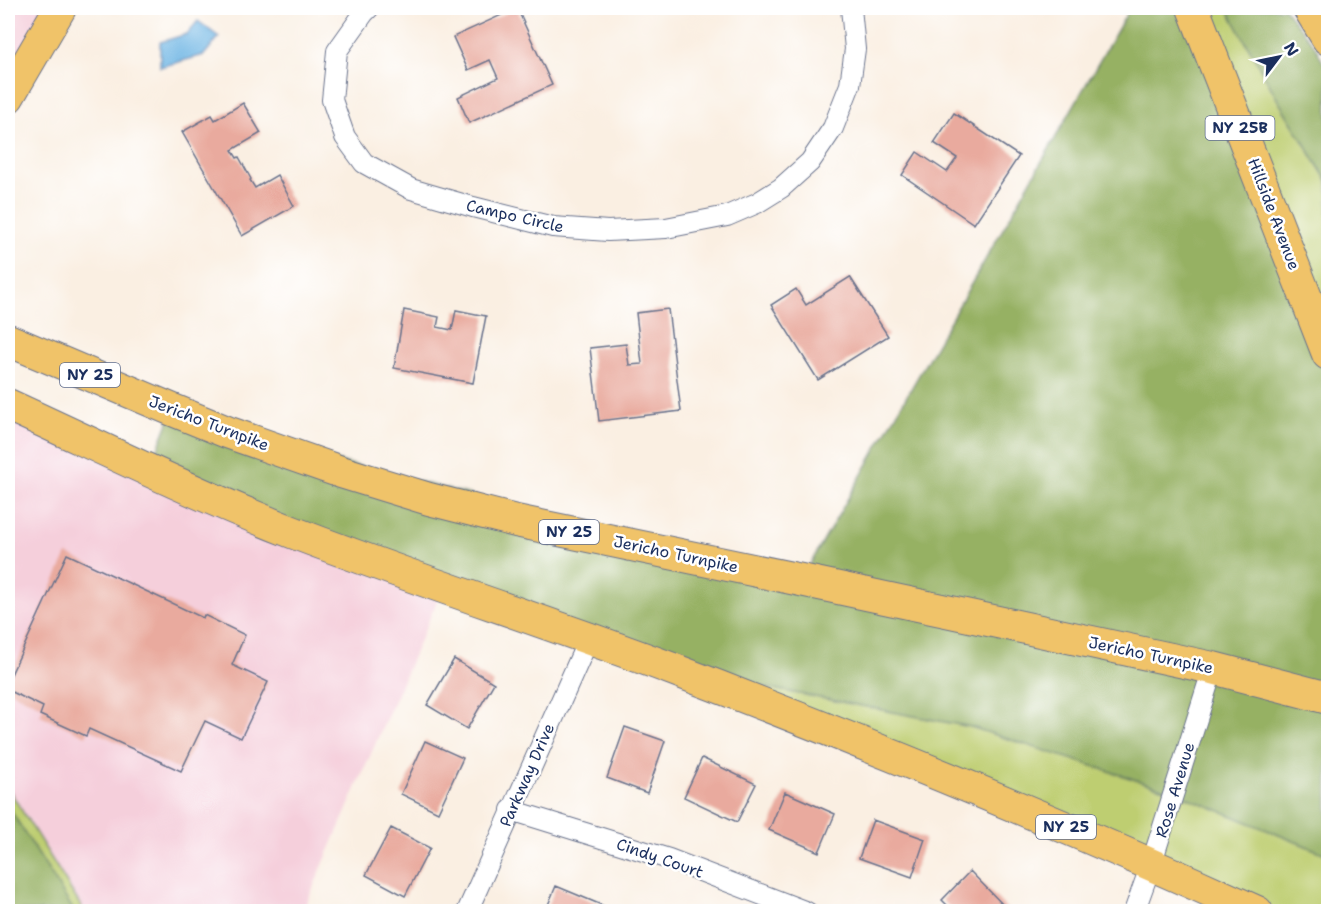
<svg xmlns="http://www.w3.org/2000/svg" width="1336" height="919" font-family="'Shantell Sans',sans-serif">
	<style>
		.built { fill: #f5cfdb }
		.green { fill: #bece71; stroke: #6c7e68; stroke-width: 1.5 }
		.forest { fill: #96b163; stroke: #587060; stroke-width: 1.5 }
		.water { fill: #6cb4e3; stroke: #4472a0; stroke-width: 1.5 }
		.building { fill: #e9aa9e }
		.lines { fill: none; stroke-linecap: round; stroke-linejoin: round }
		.minor-casing { stroke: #69728c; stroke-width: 22 }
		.primary-casing { stroke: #69728c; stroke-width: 34 }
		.minor { stroke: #fff; stroke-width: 20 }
		.primary { stroke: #f0c369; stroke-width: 32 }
		.labels { text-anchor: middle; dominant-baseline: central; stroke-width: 5; stroke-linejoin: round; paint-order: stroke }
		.shield { fill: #fff; stroke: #5f6d8e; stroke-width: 1.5 }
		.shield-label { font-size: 15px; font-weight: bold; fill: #1b2f5e }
		.street-label { font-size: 16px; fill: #1b2f5e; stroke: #fff }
	</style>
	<rect width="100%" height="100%" fill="#fff"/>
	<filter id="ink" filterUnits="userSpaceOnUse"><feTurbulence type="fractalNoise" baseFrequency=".0167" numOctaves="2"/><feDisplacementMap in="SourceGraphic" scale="12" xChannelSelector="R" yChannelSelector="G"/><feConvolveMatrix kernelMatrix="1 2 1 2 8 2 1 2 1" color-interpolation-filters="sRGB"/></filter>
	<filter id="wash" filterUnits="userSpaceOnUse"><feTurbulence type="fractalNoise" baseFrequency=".008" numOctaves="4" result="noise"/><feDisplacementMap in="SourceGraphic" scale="24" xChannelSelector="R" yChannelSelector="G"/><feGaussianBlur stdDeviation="1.35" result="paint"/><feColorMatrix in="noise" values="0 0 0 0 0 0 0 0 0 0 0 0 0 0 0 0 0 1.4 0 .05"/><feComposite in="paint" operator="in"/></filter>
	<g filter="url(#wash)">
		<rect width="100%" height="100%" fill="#faefe2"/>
		<path class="built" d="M8,8h52l-52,89z
			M8,405l435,182 -140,324h-219l-76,-123z"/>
		<path class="green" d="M1193,8h34l52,94 49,80v172z
			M675,670l296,57 203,65 154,63v56h-71z
			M8,788l76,123h-76z"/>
		<path class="forest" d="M1130,8h63l135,346v501l-154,-63 -203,-65 -296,-57 -526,-199 24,-61 54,22 574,148z
			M1227,8h57l31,38 13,26v110l-49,-80z
			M8,806l66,105h-66z"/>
		<path class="water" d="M198,21l21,16 -15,18 -44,12v-25l27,-8z"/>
		<g id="blocks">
			<path class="building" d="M517,8l35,77 -83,38 -11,-26 40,-19 -8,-18 -22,10 -15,-33z
				M243,103l18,30 -29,17 5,8 2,-1 12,22 -1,1 5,8 22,-13 17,31 -52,30 -60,-104 30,-17 3,5z
				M954,113l65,43 -45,68 -72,-49 15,-23 30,20 10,-14 -23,-15z
				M850,277l38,59 -70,44 -47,-75 25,-16 10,16z
				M668,309l13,102 -82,10 -9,-73 36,-4 3,21 13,-1 -6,-51z
				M404,310l35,7 -2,10 15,3 4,-20 30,6 -13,67 -79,-15z
				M67,554l136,64 1,-3 41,20 -13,30 36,17 -27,56 -36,-17 -24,50 -92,-42 -3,7 -46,-21 3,-8 -35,-17v-9z
				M454,659l40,24 -27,46 -40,-24z
				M625,727l40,14 -18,52 -40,-15z
				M425,741l38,17 -25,54 -37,-18z
				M702,758l54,26 -19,38 -53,-25z
				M785,792l50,22 -16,38 -50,-22z
				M873,820l52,19 -13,38 -53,-19z
				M391,828l39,20 -25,48 -39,-21z
				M970,871l40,41h-56l-12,-12z
				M556,886l48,20 -3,6h-56z"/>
		</g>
	</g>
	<g filter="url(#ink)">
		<use href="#blocks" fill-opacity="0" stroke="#69728c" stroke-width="1.5"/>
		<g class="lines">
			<defs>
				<path id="minor" d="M369,8l-5,5 -27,38 -5,49 13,37 19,26 47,26 62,18 80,20 55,4 58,-3 61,-12 30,-13 24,-15 29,-26 23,-34 17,-43 5,-36 -4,-41
					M511,810l158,49 138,53
					M467,912l122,-274
					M1134,912l17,-47 62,-197"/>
				<path id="primary" d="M1193,8l135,346
					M1309,8l19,31
					M8,97l52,-89
					M8,340l165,70 54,22 114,40 88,27 87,22 285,59 412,88 115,30
					M8,405c94,43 187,89 284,127 127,49 256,90 383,138 196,75 391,155 582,242"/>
			</defs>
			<use href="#minor" class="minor-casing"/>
			<use href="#primary" class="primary-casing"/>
			<use href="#minor" class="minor"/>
			<use href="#primary" class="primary"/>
		</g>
	</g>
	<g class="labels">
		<g class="shield">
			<rect x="1205.5" y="116" width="69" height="24" rx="4.5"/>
			<rect x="60" y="363" width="60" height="24" rx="4.5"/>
			<rect x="539" y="520" width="60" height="24" rx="4.5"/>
			<rect x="1036" y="815" width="60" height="24" rx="4.5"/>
		</g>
		<g class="shield-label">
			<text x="1240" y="128">NY 25B</text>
			<text x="90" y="375">NY 25</text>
			<text x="569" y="532">NY 25</text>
			<text x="1066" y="827">NY 25</text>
		</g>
		<g class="street-label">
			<text transform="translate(1274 214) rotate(69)">Hillside Avenue</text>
			<text transform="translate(515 216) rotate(13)">Campo Circle</text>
			<text transform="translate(209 423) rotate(21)">Jericho Turnpike</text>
			<text transform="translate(676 554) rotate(12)">Jericho Turnpike</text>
			<text transform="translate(1151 655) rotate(12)">Jericho Turnpike</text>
			<text transform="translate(527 775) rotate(-66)">Parkway Drive</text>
			<text transform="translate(1175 790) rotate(-73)">Rose Avenue</text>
			<text transform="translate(660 858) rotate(19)">Cindy Court</text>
		</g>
	</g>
	<rect width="1336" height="919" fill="none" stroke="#fff" stroke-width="30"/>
	<g transform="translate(1279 57) rotate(58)" stroke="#ffffff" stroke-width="4.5" paint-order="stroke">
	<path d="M0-4.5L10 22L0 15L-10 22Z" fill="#1b2f5e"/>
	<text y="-9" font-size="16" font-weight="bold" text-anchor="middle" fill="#1b2f5e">N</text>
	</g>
</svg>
